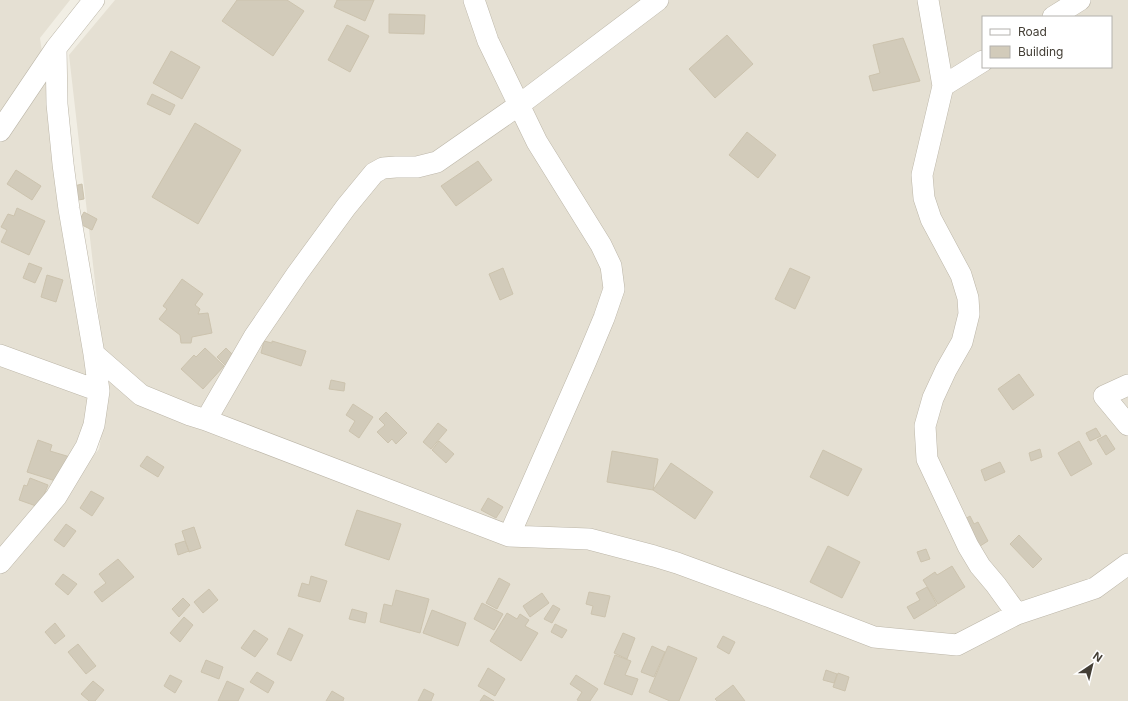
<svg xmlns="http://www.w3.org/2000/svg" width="1128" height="701" font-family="Inter,sans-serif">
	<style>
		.residential { fill: #e5e0d3; fill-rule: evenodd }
		.building { fill: #d2cbba; stroke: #ccc3ae }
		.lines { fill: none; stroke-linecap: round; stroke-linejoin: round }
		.minor-casing { stroke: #bcb6a8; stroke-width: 22 }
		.minor { stroke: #fff; stroke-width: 21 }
	</style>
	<rect width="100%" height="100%" fill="#f1eee4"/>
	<path class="residential" d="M0,0h70l-30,38 51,350 -4,30 -27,59 -60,70z
		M115,0h1013v701h-1128v-132l99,-120 9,-54 -39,-340zM983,17h128v50h-128z"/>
	<path class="building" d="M237,0h50l17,11 -31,45 -51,-35z
		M337,0h37l-9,21 -31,-14z
		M389,14l36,1 -1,19 -35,-1z
		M347,25l22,11 -19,36 -22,-12z
		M727,35l26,29 -38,34 -26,-29z
		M903,38l17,43 -47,10 -4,-15 11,-3 -7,-28z
		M171,51l29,16 -18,32 -29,-16z
		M152,94l23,11 -5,10 -23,-11z
		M195,123l46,27 -43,74 -46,-27z
		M747,132l29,23 -18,23 -29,-23z
		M478,161l14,19 -36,26 -15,-20z
		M16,170l25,16 -9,14 -25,-16z
		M82,184l2,15 -11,2 -3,-14z
		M17,208l28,13 -16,34 -28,-13 6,-12 -6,-3 7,-13 6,2z
		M84,212l13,7 -5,11 -14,-7z
		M29,263l13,5 -7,15 -12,-5z
		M503,268l10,26 -13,6 -11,-26z
		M790,268l20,9 -15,32 -20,-10z
		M47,275l16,5 -7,22 -15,-5z
		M182,279l21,15 -8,11 5,4 -2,5 10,-1 4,20 -20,4 -1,6h-10l-1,-8 -21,-16 8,-10 -4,-3z
		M264,341l8,2v-2l34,10 -5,15 -40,-13z
		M205,348l19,18 -21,23 -22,-20 13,-14 2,2z
		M226,348l10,10 -9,9 -10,-10z
		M1019,374l15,21 -21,15 -15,-21z
		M331,380l14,3 -1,8 -15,-2z
		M353,404l20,13 -14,21 -10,-7 6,-10 -9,-6z
		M386,412l21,21 -11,11 -4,-5 -4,4 -11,-11 8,-7 -6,-6z
		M438,423l9,7 -16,19 -8,-7z
		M1096,428l5,8 -11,5 -4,-8z
		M1106,435l9,14 -9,6 -9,-15z
		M38,440l14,5 -2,6 20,6 -8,26 -35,-11z
		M439,441l15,13 -8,9 -14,-13z
		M1079,441l13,23 -21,12 -13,-23z
		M1040,449l2,8 -11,4 -2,-8z
		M823,450l39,19 -14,27 -38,-19z
		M612,451l46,8 -5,31 -46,-8z
		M147,456l17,11 -6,10 -18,-11z
		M1000,462l5,10 -20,9 -4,-11z
		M671,463l42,29 -18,27 -42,-29z
		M30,478l18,7 -9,22 -20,-7 5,-15 3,1z
		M91,491l13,7 -12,18 -12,-8z
		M488,498l15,9 -7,11 -15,-8z
		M357,510l44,14 -12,36 -44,-15z
		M970,516l4,8 4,-2 10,19 -11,7 -15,-27z
		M66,524l10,7 -12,16 -10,-7z
		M194,527l7,21 -12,4 -7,-21z
		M1019,535l23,24 -9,9 -23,-24z
		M185,541l4,10 -11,4 -3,-11z
		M828,546l32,16 -18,36 -32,-16z
		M926,549l4,10 -9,3 -4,-10z
		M118,559l16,18 -32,25 -8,-10 12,-9 -7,-9z
		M952,566l13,21 -27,17 -15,-24 12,-8 2,3z
		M63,574l14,10 -9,11 -13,-11z
		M311,576l16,5 -7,21 -22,-6 4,-13 7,2z
		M499,578l11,6 -13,25 -11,-6z
		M927,587l10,18 -23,14 -7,-12 13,-7 -4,-7z
		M209,589l9,11 -15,13 -9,-11z
		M396,590l33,9 -9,34 -40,-11 4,-18 8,2z
		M589,592l21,4 -5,21 -14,-3 2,-8 -7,-2z
		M542,593l7,10 -19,14 -7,-11z
		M183,598l7,7 -11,12 -7,-8z
		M482,603l21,11 -9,16 -20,-11z
		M553,605l7,4 -8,14 -8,-4z
		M352,609l15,4 -2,10 -16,-4z
		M432,610l34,13 -8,23 -35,-13z
		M507,613l10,6 3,-5 9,6 -4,6 13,7 -17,28 -31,-20z
		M184,617l9,8 -13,17 -10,-9z
		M55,623l10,13 -10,8 -10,-12z
		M555,624l12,6 -5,8 -11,-6z
		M289,628l14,7 -12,26 -14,-7z
		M254,630l14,9 -13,18 -14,-9z
		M623,633l12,5 -8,21 -13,-6z
		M723,636l12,6 -6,12 -12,-7z
		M78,644l18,22 -10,8 -18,-22z
		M652,646l13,6 -11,25 -13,-5z
		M668,646l29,12 -18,43h-9l-21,-9z
		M615,655l16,6 -6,14 13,4 -6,16 -28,-11z
		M206,660l17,7 -4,12 -18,-7z
		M488,668l17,11 -10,17 -17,-10z
		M826,670l11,4 -3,9 -11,-3z
		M257,672l17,10 -6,11 -18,-11z
		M838,673l11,4 -4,14 -12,-4z
		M170,675l12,6 -7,12 -11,-7z
		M576,675l22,14 -8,12h-11l-2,-1 5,-8 -12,-8z
		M93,681l11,9 -9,11h-6l-8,-7z
		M227,681l17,8 -6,12h-20z
		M733,685l12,16h-28l-2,-2z
		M424,689l10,5 -3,7h-13z
		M332,691l12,7 -1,3h-17z
		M484,695l10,6h-14z"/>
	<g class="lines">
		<defs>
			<path id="minor" d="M474,0l14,41 49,101 64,103 10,21 3,23 -10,29 -18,43 -77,175
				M928,0l15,86 -21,89 2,23 7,21 30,56 7,23 1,16 -7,28 -16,28 -13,28 -8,28 2,33 41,87 12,20 16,19 21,29
				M1053,17l27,-17
				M943,86l40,-25
				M0,131l56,-83 38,-48
				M94,354l47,41 49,20 16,5 303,116 80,3 65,17 23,7 93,34 104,40 83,8 60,-31 78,-26 33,-24
				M0,355l99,36
				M1128,385l-24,11 24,29
				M206,420l48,-83 43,-63 49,-67 28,-34 9,-5 13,-1h21l20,-5 82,-57 139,-105
				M0,563l56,-66 30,-50 8,-22 5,-34 -5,-37 -25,-145 -6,-45 -6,-60 -1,-56"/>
		</defs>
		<use href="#minor" class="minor-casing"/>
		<use href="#minor" class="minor"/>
	</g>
	<rect x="982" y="16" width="130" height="52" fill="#ffffff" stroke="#b4b2ae"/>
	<rect x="990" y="29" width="20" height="6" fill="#ffffff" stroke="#b4b2ae"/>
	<text x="1018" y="36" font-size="12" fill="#433e35">Road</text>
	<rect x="990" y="46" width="20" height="12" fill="#d2cbba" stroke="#b4b2ae"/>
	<text x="1018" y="56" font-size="12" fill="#433e35">Building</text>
	<g transform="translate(1092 665) rotate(35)" stroke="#ffffff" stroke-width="3" paint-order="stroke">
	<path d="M0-3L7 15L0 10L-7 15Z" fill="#433e35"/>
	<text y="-6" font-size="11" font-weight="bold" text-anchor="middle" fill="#433e35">N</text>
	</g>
</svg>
